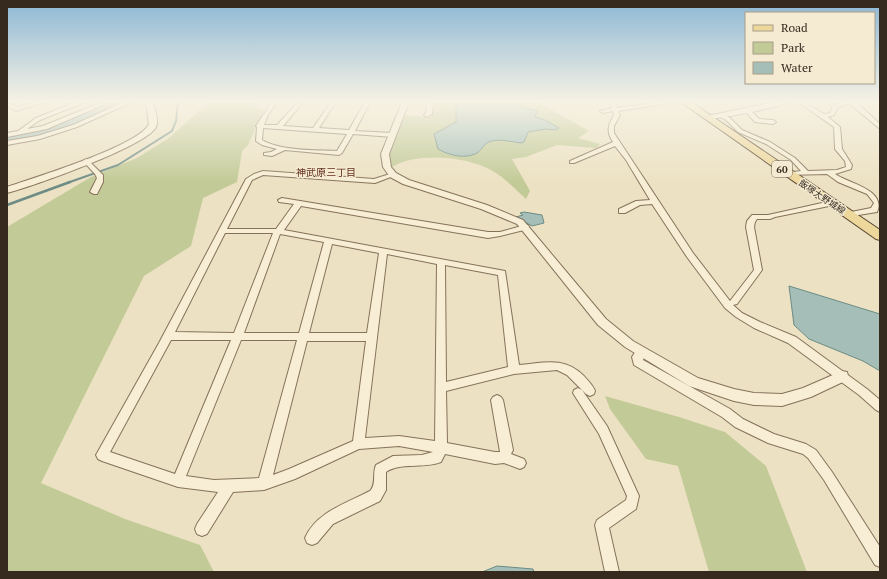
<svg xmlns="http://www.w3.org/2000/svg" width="887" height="579" font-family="'PT Serif','Noto Sans JP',serif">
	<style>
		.green { fill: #c2ca97 }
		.water { fill: #a5bfb8; stroke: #6c8c85 }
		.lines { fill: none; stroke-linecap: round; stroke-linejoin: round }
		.stream-far1 { stroke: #6c8c85; stroke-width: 2 }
		.stream { stroke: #6c8c85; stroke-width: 2.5 }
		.river { fill: #a5bfb8; fill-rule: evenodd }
		.minor-casing { stroke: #85725a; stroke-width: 2 }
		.tertiary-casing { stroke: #85725a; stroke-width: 2 }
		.primary-casing { stroke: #53412e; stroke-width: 2 }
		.minor { fill: #f7eed5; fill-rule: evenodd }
		.tertiary { fill: #f7eed5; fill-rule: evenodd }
		.primary { fill: #eed79b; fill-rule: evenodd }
		.labels { text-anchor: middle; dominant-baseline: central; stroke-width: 3; stroke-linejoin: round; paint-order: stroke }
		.far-street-label { font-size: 9px; fill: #362a1e; stroke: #f4ebd2 }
		.shield { fill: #f4ebd2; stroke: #6f6454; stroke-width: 1 }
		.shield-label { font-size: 10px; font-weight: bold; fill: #362a1e }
		.far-neighbourhood-label { font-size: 10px; fill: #612e1f; stroke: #f4ebd2 }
	</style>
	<rect width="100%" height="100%" fill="#ece1c2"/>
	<path class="green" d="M209,102h49l-5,4 11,4 -16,35 -6,6 -5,31 -34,16 -12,48 -47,30 -103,207 84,36 75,26 14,27h-207v-345l84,-50 46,-19 32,-20z
		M433,102h23v20l-18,27c10,6 26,10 37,5 6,-2 8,-10 14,-12 9,-4 23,0 32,1l3,-1 4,-10 18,-3 10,1 -11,-10 -10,-3 1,-6 -14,-4 -3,-5h19l51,29 -11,7 22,6 -4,4 -39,-3 -31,12 -14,2 18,32 -4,8c-11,-10 -22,-22 -35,-29 -25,-14 -75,-18 -99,-3l-3,-13 16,-39 26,2z
		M605,396l74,21 46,15 41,34 41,106h-98l-31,-106 -32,-7 -36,-50z"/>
	<path class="water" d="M456,102h63l3,5 15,4 -2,6 10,3 14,8 -3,2 -10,-1 -18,3 -4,10 -3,1c-9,-1 -23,-5 -32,-1 -6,2 -8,10 -14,12 -11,5 -27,1 -37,-5l-4,-15 22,-12z
		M524,212l18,3 2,8 -12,3 -16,-9 7,-2 -3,-2z
		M789,286l91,28v57l-17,-10 -54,-22 -15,-14z
		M497,566l36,3 1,3h-52z"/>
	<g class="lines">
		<path class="stream-far1" d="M67,183l51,-18 54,-34 4,-10 2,-19"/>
		<path class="stream" d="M7,205l63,-23"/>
		<path class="river" d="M111,102h15c-5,6 -15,9 -22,12 -31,14 -63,25 -97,31v-8l40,-9z"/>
		<defs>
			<path id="minor" d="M7,102l10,5 17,-5h10l-28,9 -9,-5z
				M76,102l7,1 -43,17 -13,9 16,-3 59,-24h8l-63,27 -40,8v-4l11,-2 18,-13z
				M124,102h8l-55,25 -37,12 -33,6v-4l30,-5 36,-11z
				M272,102h5l-9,13 -4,10h13l21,-23h5l-20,24 30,2 18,-26h5l-17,26 30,2 16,-28h5l-15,29 38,2 3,2 -3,2 -40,-3 -11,19 -3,2 -54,-5 -13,6 -8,-1v-2l7,-1 6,-3 -15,-4 -6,-4 1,-14 -1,-1zM263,128l84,6 -10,17c-22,-1 -56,0 -75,-11z
				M427,102h6l-1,12 -5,3 -3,-2 2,-2z
				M609,102h6l2,6 42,-6h19l-60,9 2,4 -6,11v7l79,120 37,48 24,-31 -8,-43 1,-6 5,-6h16l63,-14h3v4l-59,12 -5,2h-13l-2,3 -1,5 8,43 -25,34 -4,1 9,8 18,9 36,15 71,52 13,11v12l-4,-2 -17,-15 -71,-52 -34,-15 -18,-11 -11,-9 -38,-51 -35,-53 -12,1 -15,8h-6v-4l17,-8 14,-1 -24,-40 -11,-14 -41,17h-4v-2l43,-19c-7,-11 -5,-16 1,-27l-1,-4 -10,2 -3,-2 12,-3z
				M798,102h6l20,12 6,-1 3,-7 8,-4h15l24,22v5l-31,-26 -12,5 -3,7 -6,2 12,10 2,22 10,16 -1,4 -16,5c13,9 52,16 42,38l-31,5v-4l25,-5 3,-5 -7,-9 -29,-12 -11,-8 -41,1v-2l15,-2 -10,-11 -25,-16 -28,-12 -12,-12 -7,-4 3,-2 8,4 12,12 28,12 25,16 13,13 29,-1 9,-3 -1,-6 -10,-12 -1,-22z
				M746,110h4l9,9 14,1 3,2 -3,2 -18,-2 -9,-10z
				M86,159l2,1 15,15v7l-6,12h-3l-4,-2 7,-14 -2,-4 -12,-13z
				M263,171l111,8 19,-6 3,2 -21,8 -112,-8 -11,5 -25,49h49l18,-25 -15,-2 -1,-2 4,-2 206,34h12l25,-7h3l1,2 -1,2 -28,7 -12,2 -187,-32 -17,24 221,41 14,94c25,-2 45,-9 65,11 4,5 9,9 11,15l-1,3 -4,2 -4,-2 -19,-19 -10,-5 -43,4 -68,17 1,52 48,9h5l-9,-52 2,-3 4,-2 4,2 2,3 10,50 -2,4 13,5 2,4 -2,4 -4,2 -16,-6 -9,1 -50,-10 -4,8c-18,7 -41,0 -55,10v18l-6,11 -47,23 -16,19 -5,2 -5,-2 -2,-5c11,-26 42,-35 65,-47 7,-7 2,-18 6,-26l17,-9 29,-1 11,-3 -34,-6 -40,3 -64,30 -31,11 -31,2 -26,42 -5,2 -5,-2 -2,-5 2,-5 21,-32 -40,-5 -76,-26 -4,-2 -2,-4 63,-112 87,-164 8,-5zM225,233h48l-39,100 -59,-1zM280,234l44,8 -25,91h-55zM332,244l47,9 -12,80h-58zM387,254l50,10 -2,177 -36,-5 -34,2zM445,265l53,10 10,92 -62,15zM171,340h60l-56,134 -65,-22zM241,340h56l-38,138 -45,2 -28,-4zM307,341h59l-13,100 -64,28 -16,6z
				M641,348l4,1 1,3 -3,8 87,49 13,10 31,15 32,10 10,6 16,22 48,75v20l-5,-2 -51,-85 -16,-22 -5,-4 -35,-11 -33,-16 -13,-10 -88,-52 -2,-8 5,-8z
				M578,388l4,2 25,36 32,70 -3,13 -27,19 10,44h-14l-10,-47 2,-5 29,-20 1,-4 -28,-62 -26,-41 1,-3z"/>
			<path id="tertiary" d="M146,102h7c2,7 6,18 3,25 -9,19 -125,60 -149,66v-6c26,-9 132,-41 142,-63z
				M402,102h7l-20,52 2,13 5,6 13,7 78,25 36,15 83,99 27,22 65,37 36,11 20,4 28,1 21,-6 39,-17 5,1 1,4 -1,4 -36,17 -29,9 -28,-1 -20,-4 -45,-15 -64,-39 -27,-22 -81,-101 -36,-15 -78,-25 -13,-7 -7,-10 -2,-13z
				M775,102h14c-9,5 -80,20 -86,16l4,-2z"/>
			<path id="primary" d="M681,102h10l189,128v10l-4,-1z"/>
		</defs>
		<use href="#minor" class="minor-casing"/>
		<use href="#tertiary" class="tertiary-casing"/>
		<use href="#primary" class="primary-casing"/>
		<use href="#minor" class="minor"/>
		<use href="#tertiary" class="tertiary"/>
		<use href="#primary" class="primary"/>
	</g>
	<linearGradient id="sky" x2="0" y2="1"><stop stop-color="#8db8d5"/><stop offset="0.55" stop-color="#f6f2e4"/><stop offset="1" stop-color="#f6f2e4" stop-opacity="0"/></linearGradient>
	<rect width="887" height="184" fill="url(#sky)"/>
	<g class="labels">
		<g class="far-street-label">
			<text transform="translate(822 197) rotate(34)">飯塚大野城線</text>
		</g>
		<rect class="shield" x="772" y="161" width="20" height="16" rx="3"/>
		<g class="shield-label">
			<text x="782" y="169">60</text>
		</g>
		<g class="far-neighbourhood-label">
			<text x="326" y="172">神武原三丁目</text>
		</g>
	</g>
	<rect width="887" height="579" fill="none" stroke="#362a1e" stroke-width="16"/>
	<rect x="745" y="12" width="130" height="72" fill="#f4ebd2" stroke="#a89e8a"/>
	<rect x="753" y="25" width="20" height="6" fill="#eed79b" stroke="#a89e8a"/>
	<text x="781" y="32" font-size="12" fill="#362a1e">Road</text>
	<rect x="753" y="42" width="20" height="12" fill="#c2ca97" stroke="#a89e8a"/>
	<text x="781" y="52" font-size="12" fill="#362a1e">Park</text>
	<rect x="753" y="62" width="20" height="12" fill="#a5bfb8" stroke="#a89e8a"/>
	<text x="781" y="72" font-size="12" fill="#362a1e">Water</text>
</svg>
